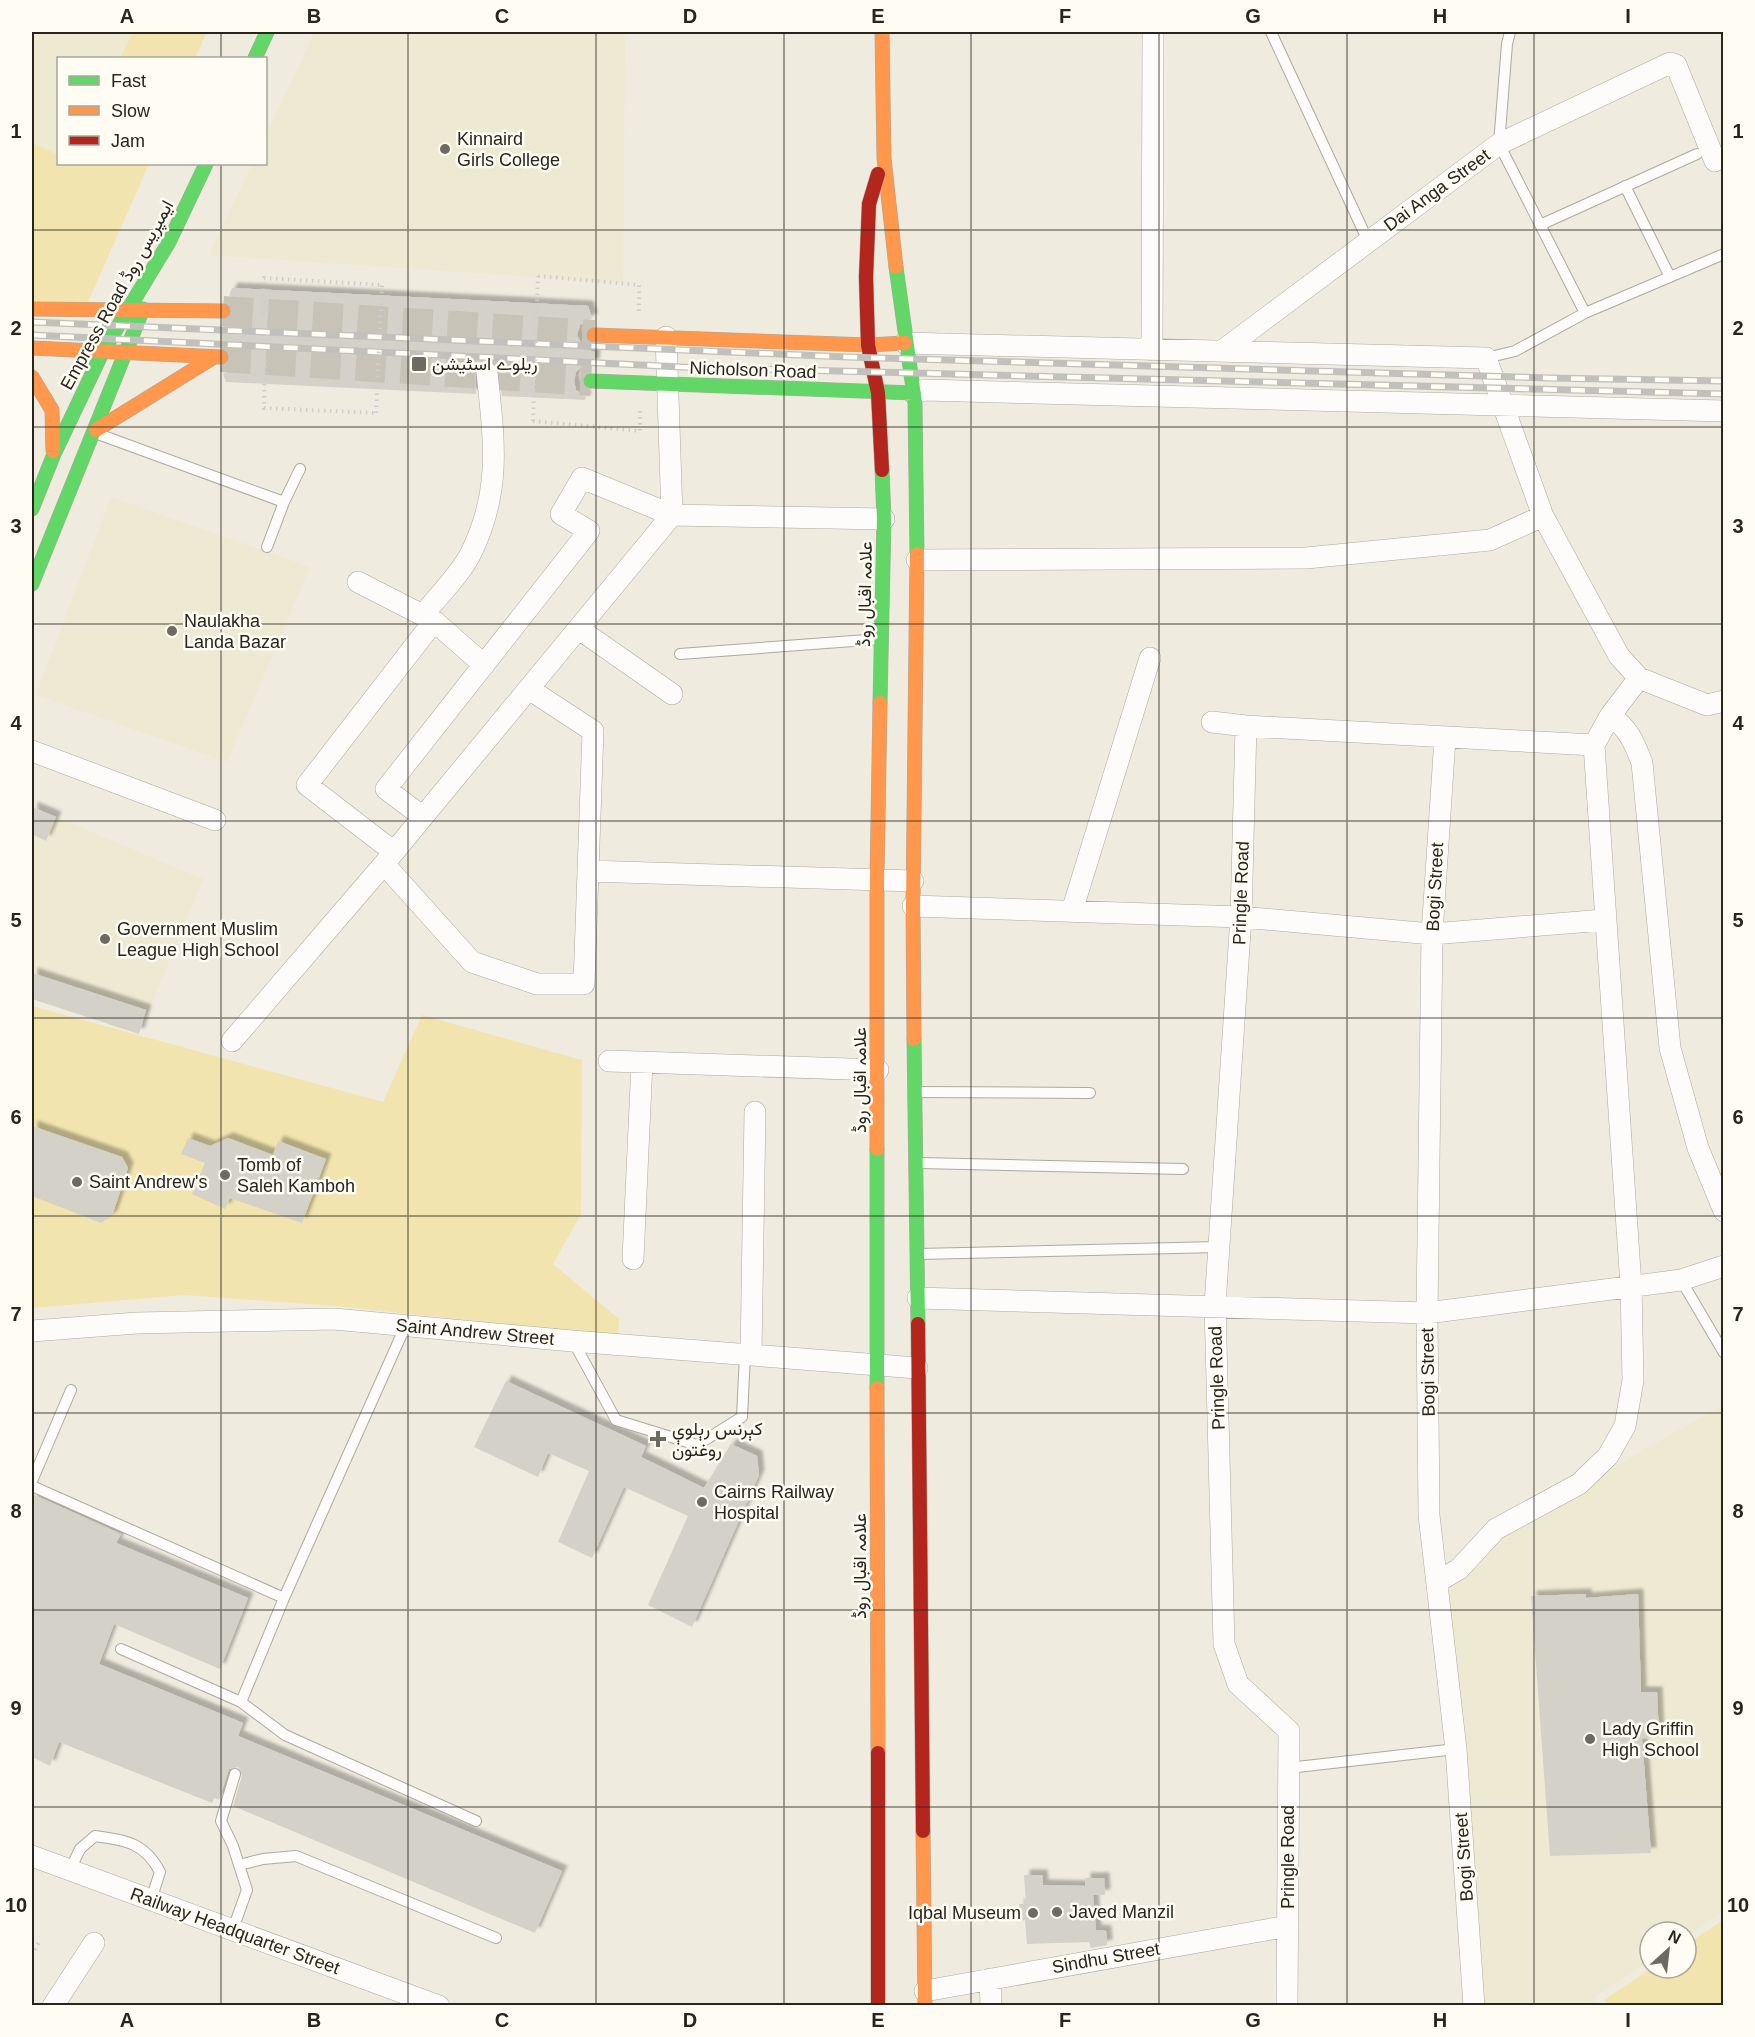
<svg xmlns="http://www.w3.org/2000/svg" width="1755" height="2037" font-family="Arial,Vazirmatn,sans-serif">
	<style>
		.built { fill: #eee9d2 }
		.green { fill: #f2e4ae }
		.building { fill: #d4d1c8; filter: url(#shadow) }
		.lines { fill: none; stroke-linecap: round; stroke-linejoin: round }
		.secondary-tunnel { stroke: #c7c3b7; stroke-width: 30; stroke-dasharray: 30 15; stroke-linecap: butt }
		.lane-casing { stroke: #acaaa0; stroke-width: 12 }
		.street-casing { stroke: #acaaa0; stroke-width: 22 }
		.fast-casing { stroke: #acaaa0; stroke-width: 15 }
		.slow-casing { stroke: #acaaa0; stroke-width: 15 }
		.jam-casing { stroke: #acaaa0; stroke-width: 15 }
		.path { stroke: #cececa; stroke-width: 4; stroke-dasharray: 1.5 4.5; stroke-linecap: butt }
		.lane { stroke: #fdfcfa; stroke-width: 10 }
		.street { stroke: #fdfcfa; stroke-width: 21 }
		.fast { stroke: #63d668; stroke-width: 14 }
		.slow { stroke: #ff974d; stroke-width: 14 }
		.jam { stroke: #b3261e; stroke-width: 14 }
		.rail-casing { stroke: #c1c0bd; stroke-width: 7 }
		.rail { stroke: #fefcf3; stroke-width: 4.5; stroke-dasharray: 14; stroke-linecap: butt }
		.path-bridge { stroke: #cececa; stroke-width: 4; stroke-dasharray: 1.5 4.5; stroke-linecap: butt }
		.grid { fill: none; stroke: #27251d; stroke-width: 1.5; stroke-opacity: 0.55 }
		.poi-dot { fill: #6d6a61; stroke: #fefcf3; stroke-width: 2 }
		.labels { text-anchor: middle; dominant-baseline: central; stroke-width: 5; stroke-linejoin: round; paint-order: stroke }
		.poi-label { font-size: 18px; fill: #27251d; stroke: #fefcf3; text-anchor: start }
		.street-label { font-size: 18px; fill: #27251d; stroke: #fefcf3 }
		.neatline { fill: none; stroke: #27251d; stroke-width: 2 }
		.grid-label { font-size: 20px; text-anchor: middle; font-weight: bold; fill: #27251d }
	</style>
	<defs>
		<filter id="shadow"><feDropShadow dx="5.5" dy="-5.5" stdDeviation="1.5" flood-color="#0004"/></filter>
	</defs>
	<rect width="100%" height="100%" fill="#efebde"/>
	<path class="built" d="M32,32h101l-13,26h-62v97l-26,-13z
		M315,32h310l-2,251 -414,-28 43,-91h14v-29z
		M111,497l199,70 -83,195 -191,-67z
		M32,807l171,72 -64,155 -107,-35z
		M1723,1405v507l-37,25v-5h-36v29l-57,37 5,7h-117l-40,-440z"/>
	<path class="green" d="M133,32h74l-12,26h-75z
		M32,142l26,13v9h91l-65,147 -52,-2z
		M32,1006l351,96 39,-87 160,45 -1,154 -28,50 66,55 -1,17 -284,-30 -149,-11 -153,13z
		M1723,1920v85h-116l-3,-5 48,-32h34v-23z"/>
	<path class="building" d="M232,288l356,18 4,12 -12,7 -3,10 7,14 11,3 -1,12 -12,2 -6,6 -2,9 2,9 10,7 -1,3 -83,-4 -4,-30 -12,-6 -11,8 1,26 -250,-12 -3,-8 12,-7 3,-9 -1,-8 -6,-7 -11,-3v-12l12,-2 8,-14 -2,-10 -9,-7z
		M32,807l24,10 -10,24 -14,-7z
		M32,973l114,37 -7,24 -107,-35z
		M32,1126l90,31 6,11 -16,48 -11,7 -69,-27z
		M188,1138l22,8 18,-8 45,17 5,-14 48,18 -24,64 -72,-25 -5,11 -33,-15 13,-31 -24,-9z
		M506,1381l140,65 -5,11 63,31 27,-44 26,12 2,19 -67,152 -44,-22 40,-89 -64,-29 -32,71 -34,-16 31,-71 -41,-18 -10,24 -64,-30z
		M32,1494l89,40 -5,9 132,55 -28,71 -106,-45 -15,40 144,59 -5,13 324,135 -27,62 -302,-127 9,-30 -4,-9 -9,2 -10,31 -5,-2 -2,5 -153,-61 -9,24 -18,-9z
		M1586,1594v4l52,-4 3,98h16l2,45 -17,2 9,114 -101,3 -19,-260z
		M1024,1875h18l1,10 42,1v-8h19l1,17h-12l3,35 10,1 1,14 -16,3 -2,-6 -62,2 -2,-24 -5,1 -1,-17h7z"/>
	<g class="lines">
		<path class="secondary-tunnel" d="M223,311l371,24
			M221,357l370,24"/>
		<defs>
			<path id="lane" d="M1271,32l97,209
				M1625,186l45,91
				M1540,225l157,-71
				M1585,313l139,-59
				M1486,358l29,-7 70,-38 -86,-169 8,-100 3,-12
				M98,434l186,68 -17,45
				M284,502l16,-33
				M680,654l200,-15
				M919,1092l171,1
				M920,1163l263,6
				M919,1254l299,-7
				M1681,1280l43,73
				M573,1341l43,79 81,25 45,-28 3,-63
				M32,1481l39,-91
				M32,1486l252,112
				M121,1649l120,53 44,33 191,86
				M241,1702l43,-104 121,-271
				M1288,1768l168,-19
				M239,1865l24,-6 33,-3 200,82
				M70,1870l10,-21 15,-13c31,4 50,7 65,36l-9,28
				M233,1929l14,-39 -14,-44 -12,-25 14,-47"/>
			<path id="street" d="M905,343l581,15 57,158 76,140 20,22 -29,38 -16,29 -348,-19 -34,-4
				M1152,350l1,-318
				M1222,351l277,-207 171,-81 6,2 39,96
				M914,393l11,-3 799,21
				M917,560l389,-2 184,-18 53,-24
				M358,582l76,39 50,44
				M423,615c15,-19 37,-40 48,-62 31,-63 23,-114 16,-180
				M579,629l93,65
				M1639,678l68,27 17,-4
				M1610,716c18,11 25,28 32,47l28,285 28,100 26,63
				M1246,726l-5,191 -26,388 9,339 14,40 51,47 -2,275
				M1445,738l-13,196 -5,379 2,202 27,234 18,257
				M32,751l183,69
				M423,817l-37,-28 203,-258 -28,-17 21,-36 90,37 212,4
				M394,852l-87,-67 127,-164
				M384,864l88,98 65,22h47l9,-253 -64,-42
				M588,871l325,10
				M913,906l328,11 191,17 172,-14
				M1072,911l78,-253
				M232,1041l152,-177 288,-349 -6,-178
				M609,1061l269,9
				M633,1259l9,-197
				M918,1298l509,15 254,-33 43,-14
				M32,1331l105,-8 197,-4 238,22 345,27
				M751,1354l4,-242
				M1437,1582l22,-13 37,-40 83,-45 29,-28 17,-30 8,-46 -2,-94 -37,-541
				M32,1856l407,150
				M990,1979l1,27
				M925,1991l363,-65
				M53,2006l41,-63"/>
			<path id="fast" d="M255,58l12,-26
				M896,267l19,136 2,151
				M591,381l323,12
				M32,509l22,-55 49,-103 66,-109 37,-78
				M32,584l111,-275
				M880,703l4,-184 -2,-49
				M914,1039l4,285
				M877,1149v239"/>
			<path id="slow" d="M882,32l2,126 12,109
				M32,309l191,2
				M594,335l274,10 37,-2
				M32,348l189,9
				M32,377l20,33 1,41
				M96,430l118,-73
				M914,1039l-1,-133 4,-352
				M877,1149v-270l3,-176
				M877,1388l1,365
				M923,1831l2,175"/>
			<path id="jam" d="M878,174l-9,30 -3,73 2,68 10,48 4,77
				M918,1324l5,507
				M878,1753v253"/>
		</defs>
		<use href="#lane" class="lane-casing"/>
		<use href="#street" class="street-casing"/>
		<use href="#fast" class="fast-casing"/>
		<use href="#slow" class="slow-casing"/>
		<use href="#jam" class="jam-casing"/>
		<path class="path" d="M538,276l101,9v29
			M262,314l2,-36 118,7
			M265,360l-1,48 112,5
			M533,421l107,10v-23
			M32,1955l7,-13"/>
		<use href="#lane" class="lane"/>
		<use href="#street" class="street"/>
		<use href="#fast" class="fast"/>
		<use href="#slow" class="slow"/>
		<use href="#jam" class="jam"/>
		<defs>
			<path id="rail" d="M32,322l815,35 701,21 176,3
				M32,335l649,32 1043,27"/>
		</defs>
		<use href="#rail" class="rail-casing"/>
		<use href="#rail" class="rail"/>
		<path class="path-bridge" d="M376,413l6,-128
			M533,421l5,-145"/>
	</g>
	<path class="grid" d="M221,32v26M408,32v1974M596,32v1974M784,32v1974M971,32v1974M1159,32v1974M1347,32v1974M1534,32v1974M221,164v1842M32,230h1692M32,427h1692M32,624h1692M32,821h1692M32,1018h1692M32,1216h1692M32,1413h1692M32,1610h1692M32,1807h1692"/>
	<g class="poi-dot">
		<circle cx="445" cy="149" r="6"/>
		<rect x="411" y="356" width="16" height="16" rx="3"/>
		<circle cx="172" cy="631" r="6"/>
		<circle cx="105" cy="939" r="6"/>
		<circle cx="225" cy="1175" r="6"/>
		<circle cx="77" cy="1182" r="6"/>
		<path d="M655 1430h6v6h6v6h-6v6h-6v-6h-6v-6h6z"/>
		<circle cx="702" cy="1502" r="6"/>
		<circle cx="1590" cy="1739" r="6"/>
		<circle cx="1057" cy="1912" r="6"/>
		<circle cx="1033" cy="1913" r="6"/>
	</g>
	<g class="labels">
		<g class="poi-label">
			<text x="457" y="139">Kinnaird<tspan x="457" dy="21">Girls College</tspan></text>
			<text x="432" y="364">ریلوے اسٹیشن</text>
			<text x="184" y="621">Naulakha<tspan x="184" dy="21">Landa Bazar</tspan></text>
			<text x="117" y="929">Government Muslim<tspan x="117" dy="21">League High School</tspan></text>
			<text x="237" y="1165">Tomb of<tspan x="237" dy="21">Saleh Kamboh</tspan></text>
			<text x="89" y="1182">Saint Andrew's</text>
			<text x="672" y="1429">کېرنس رېلوې<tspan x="672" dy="21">روغتون</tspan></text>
			<text x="714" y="1492">Cairns Railway<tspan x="714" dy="21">Hospital</tspan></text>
			<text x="1602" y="1729">Lady Griffin<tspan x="1602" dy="21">High School</tspan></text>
			<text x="1069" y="1912">Javed Manzil</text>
			<text x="1021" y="1913" text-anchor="end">Iqbal Museum</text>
		</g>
		<g class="street-label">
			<text transform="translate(1437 190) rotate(-36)">Dai Anga Street</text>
			<text transform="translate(117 295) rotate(-61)">Empress Road ایمپریس روڈ</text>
			<text transform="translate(753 370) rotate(2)">Nicholson Road</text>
			<text transform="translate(865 594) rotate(-89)">علامہ اقبال روڈ</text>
			<text transform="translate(1435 887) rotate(-87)">Bogi Street</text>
			<text transform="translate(1241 893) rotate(-88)">Pringle Road</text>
			<text transform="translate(860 1080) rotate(-90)">علامہ اقبال روڈ</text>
			<text transform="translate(475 1332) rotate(5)">Saint Andrew Street</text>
			<text transform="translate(1428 1372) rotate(-91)">Bogi Street</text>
			<text transform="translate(1217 1378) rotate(-92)">Pringle Road</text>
			<text transform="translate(860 1566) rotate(-90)">علامہ اقبال روڈ</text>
			<text transform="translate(1288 1857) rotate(-90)">Pringle Road</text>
			<text transform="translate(1464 1857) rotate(-94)">Bogi Street</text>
			<text transform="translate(235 1931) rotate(20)">Railway Headquarter Street</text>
			<text transform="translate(1106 1958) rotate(-10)">Sindhu Street</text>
		</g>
	</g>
	<rect width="1755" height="2037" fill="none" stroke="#fefcf3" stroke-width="66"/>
	<rect x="57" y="57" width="210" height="108" fill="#fefcf3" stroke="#a8a69d" stroke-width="1.5"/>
	<rect x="69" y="76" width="30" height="9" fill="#63d668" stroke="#a8a69d" stroke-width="1.5"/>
	<text x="111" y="87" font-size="18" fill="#27251d">Fast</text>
	<rect x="69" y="106" width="30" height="9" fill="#ff974d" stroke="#a8a69d" stroke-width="1.5"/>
	<text x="111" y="117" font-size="18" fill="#27251d">Slow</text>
	<rect x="69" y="136" width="30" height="9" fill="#b3261e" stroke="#a8a69d" stroke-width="1.5"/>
	<text x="111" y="147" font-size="18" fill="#27251d">Jam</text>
	<g transform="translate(1668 1950) rotate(27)"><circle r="28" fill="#fefcf3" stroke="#a8a69d" stroke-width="1.5"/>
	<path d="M0-4.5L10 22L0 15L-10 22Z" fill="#6d6a61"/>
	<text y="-9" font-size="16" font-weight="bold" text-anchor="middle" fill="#27251d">N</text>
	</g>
	<rect x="33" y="33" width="1689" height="1971" class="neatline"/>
	<g class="grid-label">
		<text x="127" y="23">A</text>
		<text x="314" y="23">B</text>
		<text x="502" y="23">C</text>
		<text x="690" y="23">D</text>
		<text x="878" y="23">E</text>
		<text x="1065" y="23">F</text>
		<text x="1253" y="23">G</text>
		<text x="1440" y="23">H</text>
		<text x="1628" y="23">I</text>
		<text x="16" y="138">1</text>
		<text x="1738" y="138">1</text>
		<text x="16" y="335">2</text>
		<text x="1738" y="335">2</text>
		<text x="16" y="533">3</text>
		<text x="1738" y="533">3</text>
		<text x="16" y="730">4</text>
		<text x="1738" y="730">4</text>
		<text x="16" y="927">5</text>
		<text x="1738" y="927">5</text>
		<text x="16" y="1124">6</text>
		<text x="1738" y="1124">6</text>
		<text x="16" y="1321">7</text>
		<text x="1738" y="1321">7</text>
		<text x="16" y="1518">8</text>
		<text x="1738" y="1518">8</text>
		<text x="16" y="1715">9</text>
		<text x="1738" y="1715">9</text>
		<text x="16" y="1912">10</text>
		<text x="1738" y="1912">10</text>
		<text x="127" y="2027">A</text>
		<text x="314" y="2027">B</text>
		<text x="502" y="2027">C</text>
		<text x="690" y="2027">D</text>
		<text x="878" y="2027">E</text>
		<text x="1065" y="2027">F</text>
		<text x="1253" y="2027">G</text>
		<text x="1440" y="2027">H</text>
		<text x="1628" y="2027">I</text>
	</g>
</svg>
